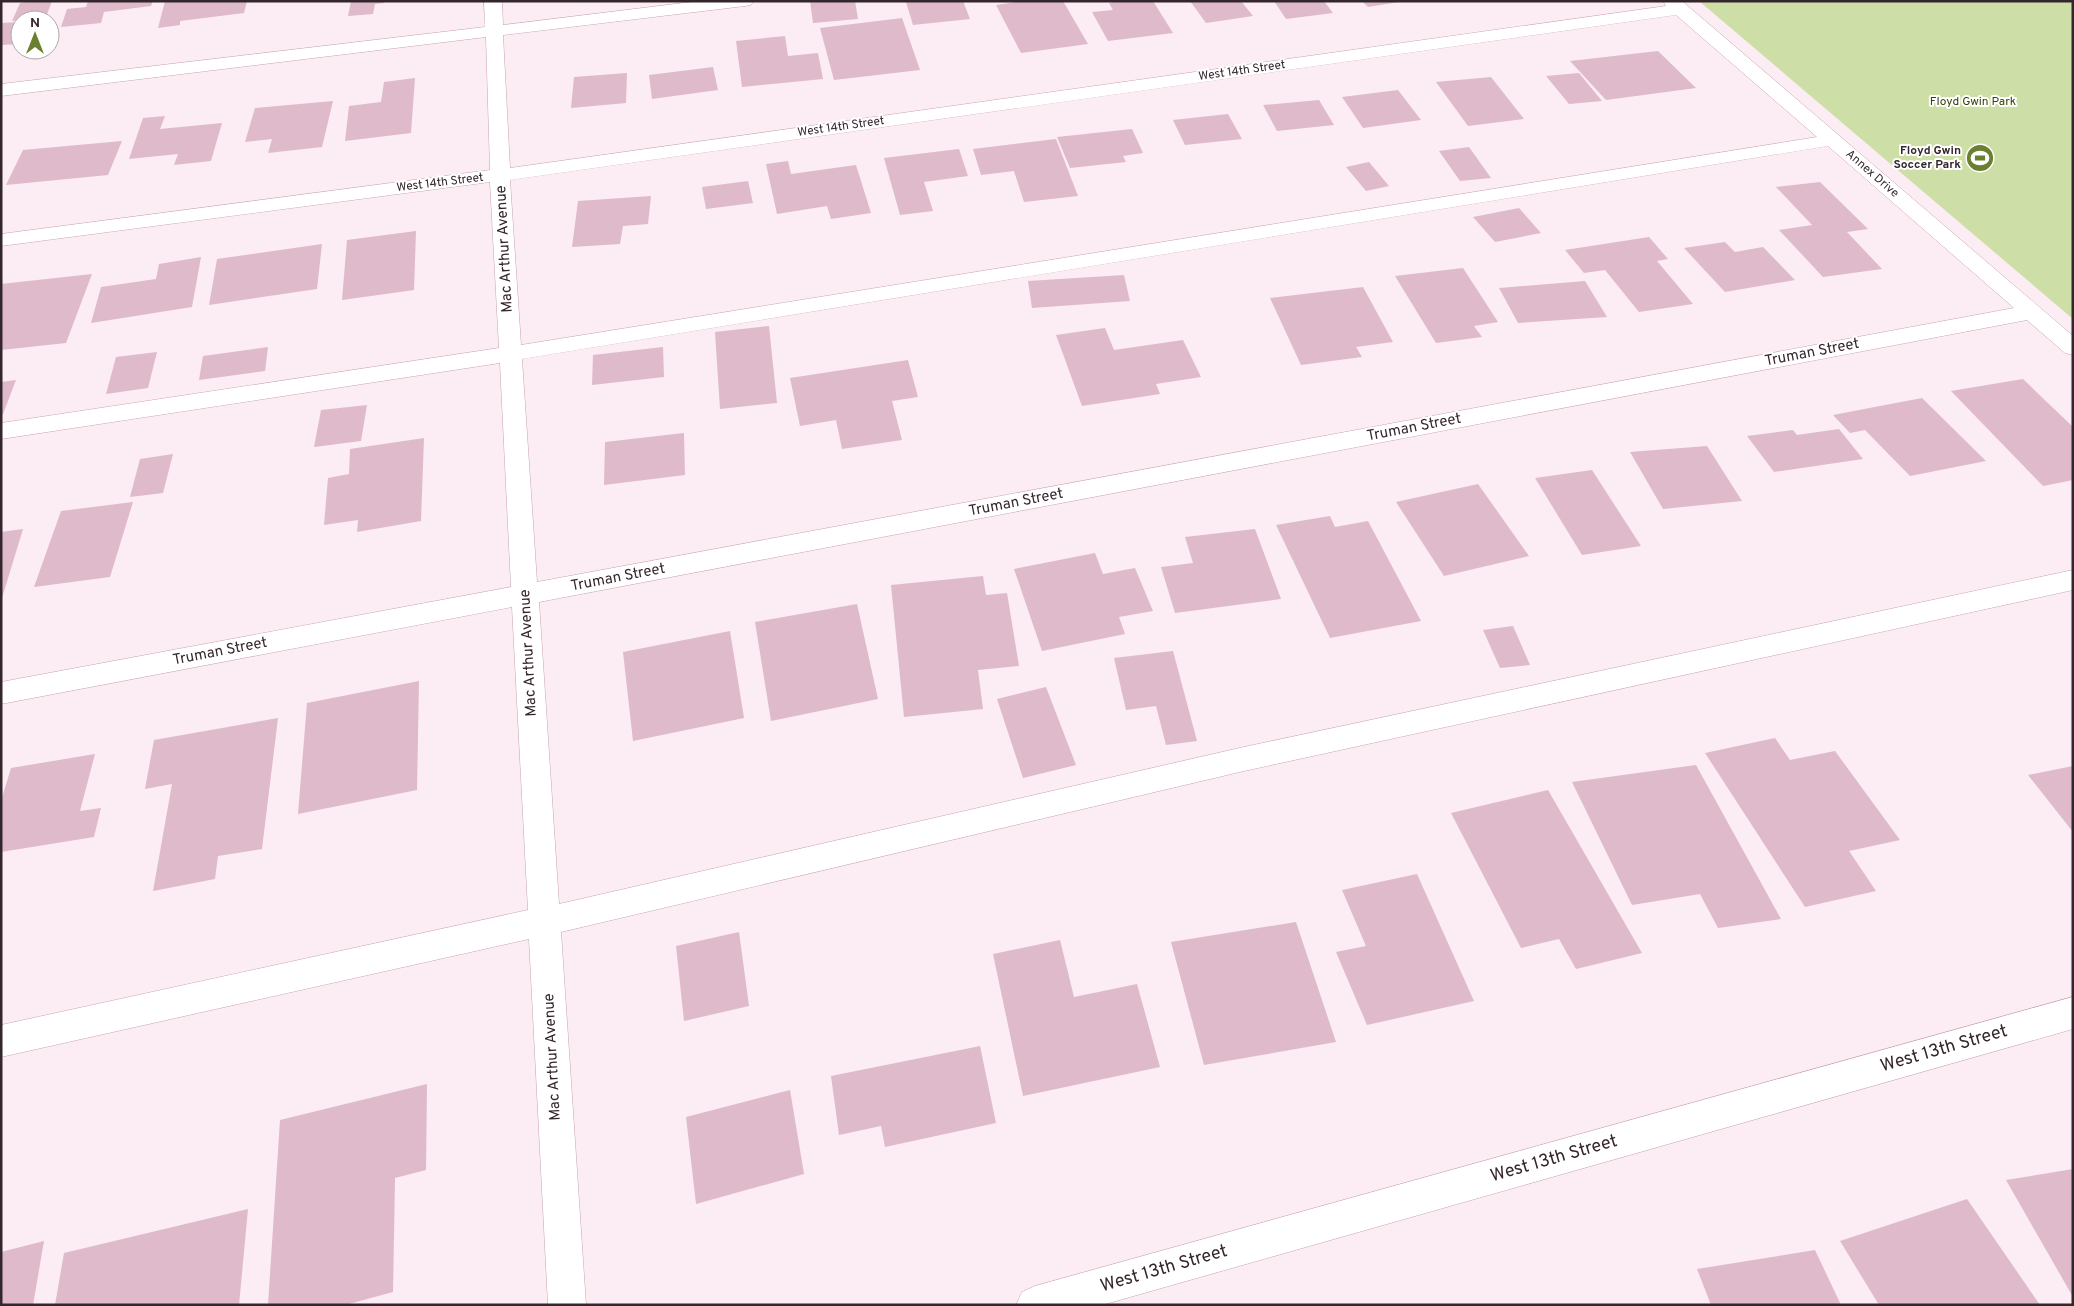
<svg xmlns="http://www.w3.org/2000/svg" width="2074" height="1306" font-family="Overpass,sans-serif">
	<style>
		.green { fill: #cddfa6 }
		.building { fill: #dfbacb }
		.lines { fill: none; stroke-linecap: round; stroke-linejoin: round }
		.minor-casing { stroke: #c7a3b4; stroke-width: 1 }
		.minor { fill: #fff; fill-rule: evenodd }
		.labels { text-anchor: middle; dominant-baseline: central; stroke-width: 4; stroke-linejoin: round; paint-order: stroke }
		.far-street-label { font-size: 12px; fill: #34262d; stroke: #fff }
		.far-park-label { font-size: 12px; fill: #354201; stroke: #fff }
		.far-poi-label { font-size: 12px; font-weight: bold; fill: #34262d; stroke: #fff; text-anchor: end }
		.street-label { font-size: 15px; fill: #34262d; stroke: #fff }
		.near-street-label { font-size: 18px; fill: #34262d; stroke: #fff }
	</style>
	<rect width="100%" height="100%" fill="#fcecf3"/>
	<path class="green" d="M1699,1h374v318z"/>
	<path class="building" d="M33,1h19l-6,16 -34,4 8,-18z
		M88,1h65l-2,5 -47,6 -3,11 -40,4 6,-18 19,-2z
		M165,1h82l-3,12 -64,8v4l-22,3z
		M351,1h33v2l-9,1 -2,10 -25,2z
		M810,1h45l3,18 -45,4z
		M912,1h51l7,18 -57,6 -7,-23z
		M1023,1h40l25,43 -67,9 -25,-48z
		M1120,1h33l20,32 -65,8 -16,-29 21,-2 -4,-7z
		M1190,1h51l12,15 -47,7z
		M1274,1h50l9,12 -47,6z
		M1362,1h37v1l-31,5z
		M902,18l18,52 -86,10 -14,-52z
		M20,22v22l-19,1v-22z
		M785,36l3,20 30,-3 5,26 -81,8 -6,-46z
		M1658,51l38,37 -90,12 -36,-39z
		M713,67l5,23 -66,9 -3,-24z
		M627,73l-1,30 -55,5 3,-31z
		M1579,73l23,28 -33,3 -23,-28z
		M1491,77l33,42 -56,7 -32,-44z
		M415,78l-4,55 -66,8 4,-35 32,-4 3,-20z
		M1398,90l23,30 -58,8 -21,-31z
		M1319,100l15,25 -57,6 -14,-26z
		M333,101l-11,46 -54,6 4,-14 -27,3 10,-34z
		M1228,114l14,25 -57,6 -12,-25z
		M165,116l-5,13 62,-6 -11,38 -37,4 4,-11 -49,5 14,-41z
		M1132,129l11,24 -20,3 3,6 -56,6 -13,-31z
		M1056,139l22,57 -54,6 -10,-31 -33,4 -8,-26z
		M122,141l-14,34 -102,10 17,-35z
		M1469,147l22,31 -31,3 -21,-30z
		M959,149l9,27 -44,6 9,29 -33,4 -16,-57z
		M788,161l3,13 65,-9 15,48 -40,6 -4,-13 -50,8 -11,-50z
		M1369,162l20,24 -23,5 -20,-24z
		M748,181l5,22 -47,6 -4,-22z
		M1820,182l48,47 -21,3 35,37 -59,8 -44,-47 33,-5 -36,-38z
		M651,196l-3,28 -25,2 -3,18 -48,3 6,-46z
		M1519,208l22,25 -46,9 -22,-25z
		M416,231l-2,59 -72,10 5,-60z
		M1649,237l19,22 -11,2 36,43 -54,8 -34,-42 -21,3 -19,-23z
		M1725,242l10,10 28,-5 32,33 -70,12 -41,-44z
		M322,244l-5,45 -108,16 8,-46z
		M201,257l-9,50 -101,16 10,-36 55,-8 3,-15z
		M1463,268l35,54 -24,4 8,11 -46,6 -41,-67z
		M92,274l-26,69 -65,7v-66z
		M1124,275l6,26 -98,7 -4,-27z
		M1585,281l22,36 -89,6 -19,-35z
		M1363,287l30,55 -37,5 6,10 -61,8 -31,-67z
		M769,326l8,77 -57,6 -5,-77z
		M1105,328l9,22 69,-10 18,37 -45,7 4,10 -78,12 -26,-71z
		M268,347l-3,24 -66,9 4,-24z
		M663,347l1,30 -72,8 1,-30z
		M157,352l-9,36 -42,6 10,-37z
		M908,360l10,37 -26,4 10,39 -60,9 -6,-29 -36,6 -10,-48z
		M2023,379l50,48v53l-30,6 -92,-95z
		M16,380l-13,34h-2v-32z
		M1922,398l64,63 -76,15 -45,-46 -15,3 -17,-18z
		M367,405l-6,36 -47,6 7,-37z
		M1839,429l24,30 -89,13 -27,-36 46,-6 4,5z
		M684,433l1,42 -81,10 1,-43z
		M424,438l-3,83 -64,11 1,-12 -34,5 4,-47 21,-4 1,-25z
		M1707,446l35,55 -79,8 -33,-57z
		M173,454l-10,39 -33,4 10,-38z
		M1592,470l49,76 -59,9 -47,-77z
		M1478,484l51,72 -85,20 -48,-74z
		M133,502l-23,75 -76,10 27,-76z
		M1330,516l5,11 33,-6 53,100 -91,17 -54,-113z
		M23,529l-21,69h-1v-66z
		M1255,529l26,70 -106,14 -14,-46 32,-4 -8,-26z
		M1095,553l8,21 32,-6 18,43 -34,6 6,17 -83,17 -28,-82z
		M983,576l3,19 21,-2 12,73 -41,4 5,39 -79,8 -13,-132z
		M857,604l21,95 -107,22 -16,-99z
		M1513,626l17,39 -30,3 -17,-38z
		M730,631l14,87 -111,23 -10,-89z
		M1173,651l24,90 -31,4 -10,-39 -30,4 -12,-52z
		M419,681l-2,109 -119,24 9,-111z
		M1046,687l30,78 -53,13 -26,-79z
		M278,718l-16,131 -44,7 -3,23 -62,12 19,-107 -27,5 9,-49z
		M1775,738l15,22 45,-9 65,89 -51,11 27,40 -71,16 -100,-154z
		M95,754l-15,57 21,-3 -7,29 -93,15v-51l10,-33z
		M1696,765l85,154 -63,9 -18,-34 -68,11 -60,-123z
		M2073,766v66l-45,-57z
		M1548,790l94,163 -66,16 -17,-30 -38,9 -70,-135z
		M1417,874l57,127 -107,24 -31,-73 30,-6 -24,-56z
		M1296,922l40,120 -132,23 -33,-123z
		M739,932l10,74 -65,15 -8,-75z
		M1060,940l14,57 63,-13 23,83 -137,29 -30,-142z
		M980,1046l16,77 -111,24 -4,-21 -42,9 -8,-59z
		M427,1084l-1,86 -31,8 -2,114 -48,13h-77l12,-185z
		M790,1090l14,84 -108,30 -10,-87z
		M2073,1169v128l-67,-117z
		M1967,1199l73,106h-161l-39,-64z
		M248,1209l-9,96h-184l9,-52z
		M44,1241l-11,64h-32v-53z
		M1815,1250l26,55h-130l-14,-36z"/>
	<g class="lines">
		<defs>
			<path id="minor" d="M484,1h18l1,24 197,-24h53l-2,4 -6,1 -242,29 7,133 1156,-162 -3,-5h19l391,335v19l-8,-2 -38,-33 -1488,282 20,302 685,-157 829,-177v20l-829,181 -683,161 25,373h-38l-19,-366 -528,118v-32l527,-115 -16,-303 -511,97v-22l510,-95 -11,-224 -499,76v-16l498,-75 -9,-166 -489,64v-12l489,-64 -4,-133 -485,59v-12l484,-57zM1676,15l141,122 -1296,208 -11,-165zM1828,146l186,162 -1477,274 -15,-223z
				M2073,997v32l-971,276h-86l6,-13 13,-6z"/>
		</defs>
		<use href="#minor" class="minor-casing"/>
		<use href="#minor" class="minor"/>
	</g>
	<defs>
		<symbol id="stadium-disc" viewBox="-11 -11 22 22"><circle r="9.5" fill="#6b7f30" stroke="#fff"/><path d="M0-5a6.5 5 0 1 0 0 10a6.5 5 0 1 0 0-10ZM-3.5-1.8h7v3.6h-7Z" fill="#fff"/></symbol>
	</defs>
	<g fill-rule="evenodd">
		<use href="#stadium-disc" x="1964" y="142" width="32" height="32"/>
	</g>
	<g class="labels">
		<g class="far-street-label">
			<text transform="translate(1242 71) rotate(-8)">West 14th Street</text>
			<text transform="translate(841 127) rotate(-8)">West 14th Street</text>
			<text transform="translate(1872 174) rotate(41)">Annex Drive</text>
			<text transform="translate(440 183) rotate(-7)">West 14th Street</text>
		</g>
		<g class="far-park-label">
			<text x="1973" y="102">Floyd Gwin Park</text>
		</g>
		<g class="far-poi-label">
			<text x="1961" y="151">Floyd Gwin<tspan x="1961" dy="14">Soccer Park</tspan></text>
		</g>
		<g class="street-label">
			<text transform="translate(505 249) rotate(-93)">Mac Arthur Avenue</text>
			<text transform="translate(1812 353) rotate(-11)">Truman Street</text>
			<text transform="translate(1414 428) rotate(-11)">Truman Street</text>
			<text transform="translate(1016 503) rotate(-11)">Truman Street</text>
			<text transform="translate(618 578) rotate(-11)">Truman Street</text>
			<text transform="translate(220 652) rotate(-11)">Truman Street</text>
			<text transform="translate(529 653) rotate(-93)">Mac Arthur Avenue</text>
			<text transform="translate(553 1057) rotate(-93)">Mac Arthur Avenue</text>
		</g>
		<g class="near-street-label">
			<text transform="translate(1944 1049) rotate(-16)">West 13th Street</text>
			<text transform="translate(1554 1159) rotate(-16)">West 13th Street</text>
			<text transform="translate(1164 1269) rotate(-16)">West 13th Street</text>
		</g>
	</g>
	<rect width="2074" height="1306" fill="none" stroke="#34262d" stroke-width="5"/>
	<g transform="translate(35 35)"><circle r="24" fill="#ffffff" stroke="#aea8ab"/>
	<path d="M0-4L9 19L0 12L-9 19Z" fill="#6b7f30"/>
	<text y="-8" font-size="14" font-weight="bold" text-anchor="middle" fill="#34262d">N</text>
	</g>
</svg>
